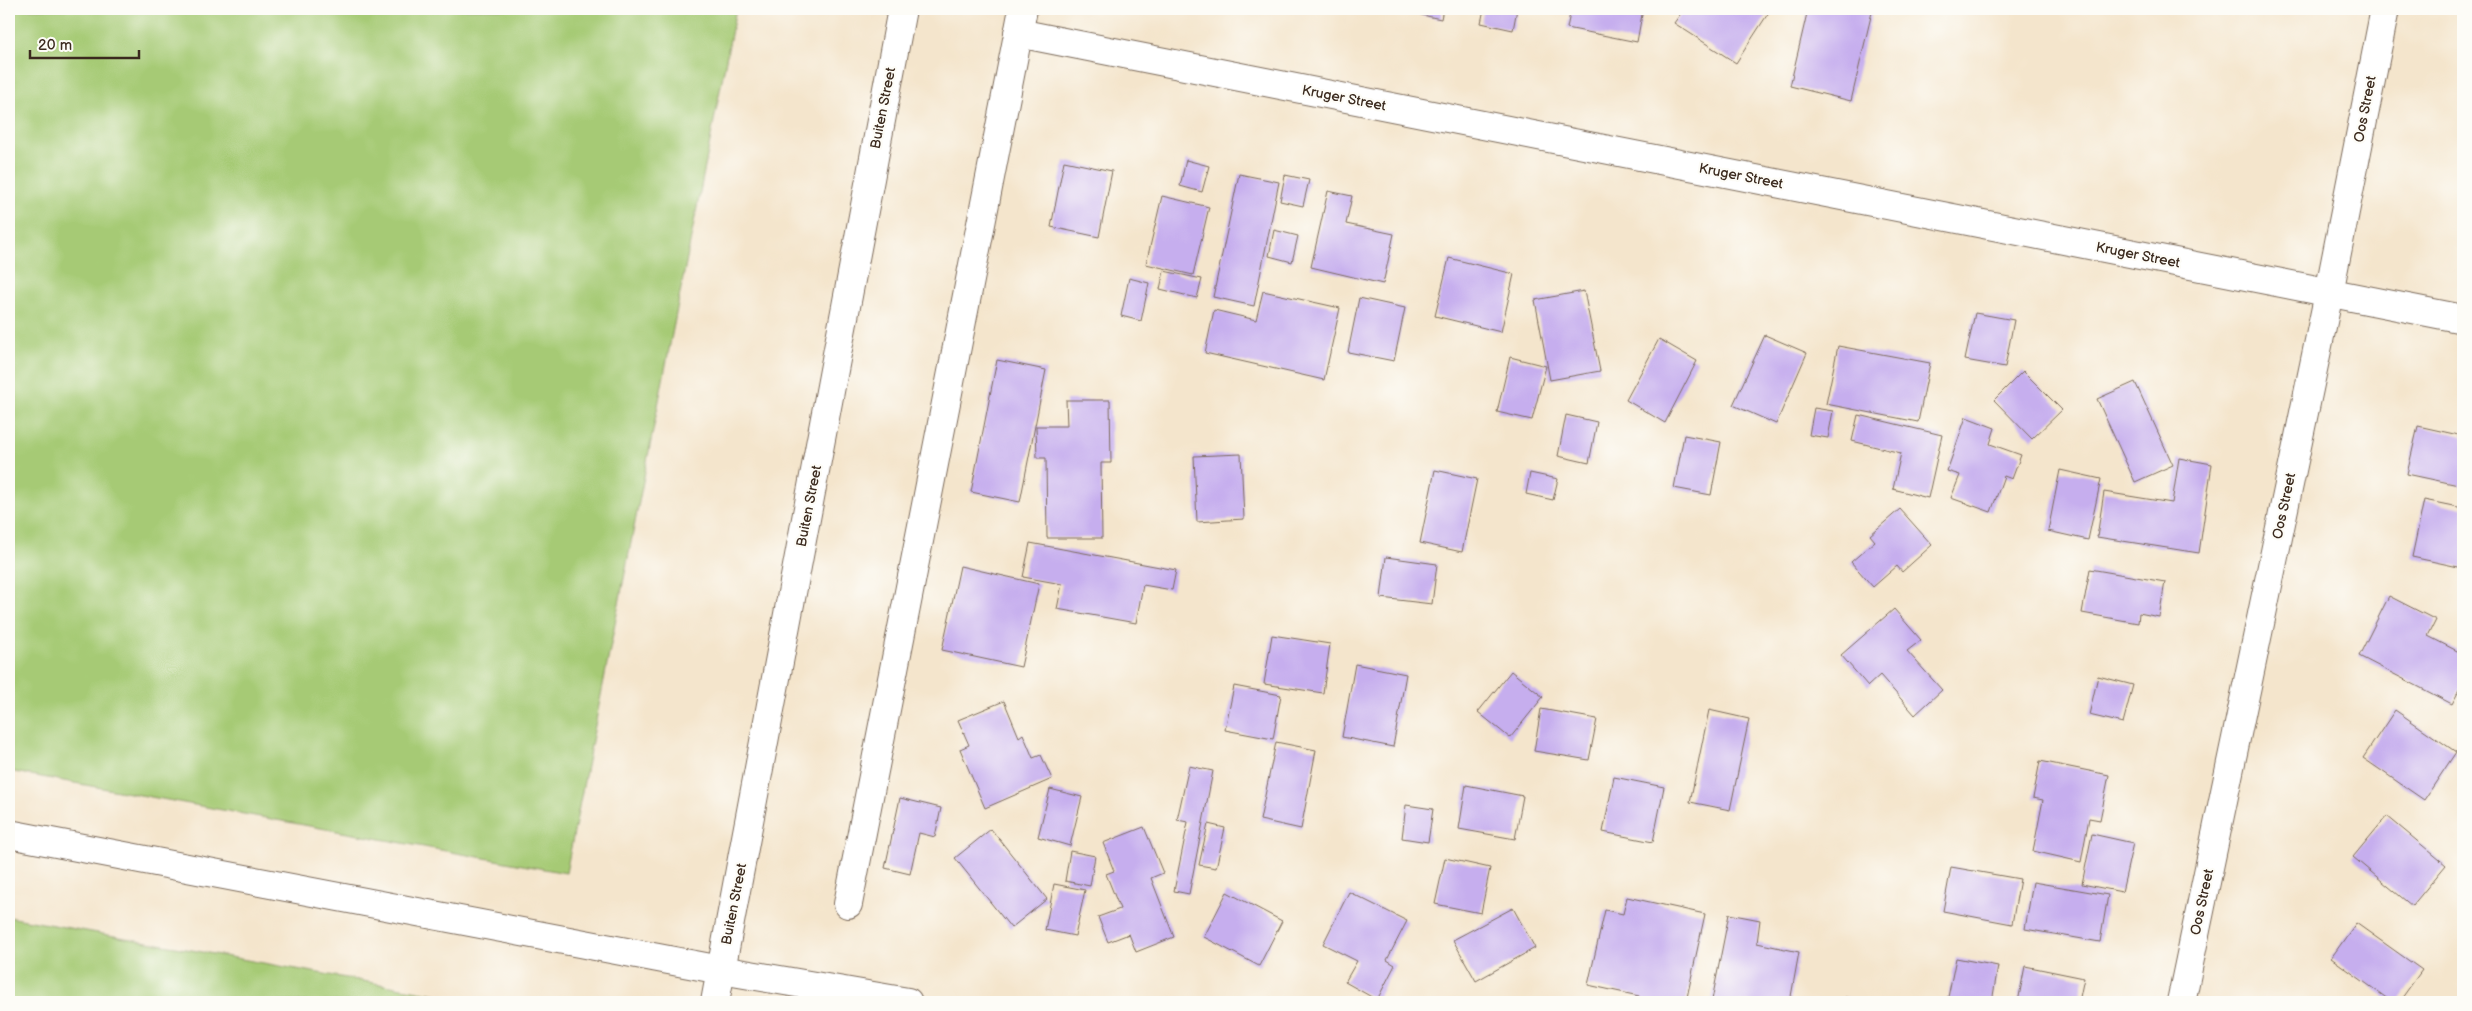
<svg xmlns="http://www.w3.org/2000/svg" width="2472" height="1011" font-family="'Balsamiq Sans',sans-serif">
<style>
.green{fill:#a6ca74;stroke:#707a49}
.building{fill:#c6aeee}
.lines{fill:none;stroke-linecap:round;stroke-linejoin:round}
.minor-casing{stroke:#7c6b5b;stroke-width:30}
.tertiary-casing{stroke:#7c6b5b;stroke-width:30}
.minor{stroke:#fff;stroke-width:28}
.tertiary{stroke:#fff;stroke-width:28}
.labels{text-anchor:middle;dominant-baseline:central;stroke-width:4.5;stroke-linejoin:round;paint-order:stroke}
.street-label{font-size:14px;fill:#3b2a1e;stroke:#fdfcf7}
</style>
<rect width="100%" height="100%" fill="#fdfcf7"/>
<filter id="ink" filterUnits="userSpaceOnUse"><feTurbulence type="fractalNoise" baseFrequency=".02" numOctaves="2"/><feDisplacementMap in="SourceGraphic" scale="10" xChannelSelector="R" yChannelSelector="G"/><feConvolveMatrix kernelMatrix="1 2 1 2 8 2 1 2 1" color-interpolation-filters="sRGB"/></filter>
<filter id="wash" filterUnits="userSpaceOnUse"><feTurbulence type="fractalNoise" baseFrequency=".0096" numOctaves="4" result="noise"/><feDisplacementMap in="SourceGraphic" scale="20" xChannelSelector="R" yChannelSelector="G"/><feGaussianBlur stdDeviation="1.12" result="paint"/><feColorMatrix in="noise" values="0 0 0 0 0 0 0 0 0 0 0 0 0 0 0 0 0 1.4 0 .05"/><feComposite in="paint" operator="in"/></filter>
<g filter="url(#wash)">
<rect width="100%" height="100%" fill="#f4e5cc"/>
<g class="green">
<polygon points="9,9 736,9 566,873 9,771"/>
<polygon points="9,917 479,1002 9,1002"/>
</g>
<g id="blocks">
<g class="building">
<polygon points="1393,9 1443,9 1441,19"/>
<polygon points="1484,9 1517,9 1513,30 1481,23"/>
<polygon points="1571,9 1643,9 1637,42 1567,28"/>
<polygon points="1684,9 1771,9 1736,63 1674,23"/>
<polygon points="1808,9 1860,9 1872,12 1851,101 1790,86"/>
<polygon points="1186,160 1209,166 1202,192 1180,186"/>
<polygon points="1064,161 1112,171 1099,237 1051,227"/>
<polygon points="1239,174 1279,182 1254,306 1213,297"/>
<polygon points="1285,175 1309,180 1303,206 1280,201"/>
<polygon points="1328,191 1352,196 1346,224 1394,234 1383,284 1311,267"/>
<polygon points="1162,196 1209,207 1193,275 1146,264"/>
<polygon points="1274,230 1298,236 1292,262 1269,256"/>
<polygon points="1449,258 1514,274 1501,332 1435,316"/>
<polygon points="1164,271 1202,279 1197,298 1160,289"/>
<polygon points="1129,278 1149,283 1141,321 1121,316"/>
<polygon points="1263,291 1340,308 1324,380 1205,353 1214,310 1256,320"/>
<polygon points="1584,291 1600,371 1550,380 1535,300"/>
<polygon points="1359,298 1405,308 1394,361 1348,352"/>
<polygon points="1975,313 2014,320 2005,367 1965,360"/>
<polygon points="1765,335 1807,353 1776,424 1733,405"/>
<polygon points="1659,339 1697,361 1665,423 1626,400"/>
<polygon points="1838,346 1930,363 1918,422 1826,404"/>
<polygon points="1510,357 1546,366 1532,420 1497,412"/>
<polygon points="997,360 1046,370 1020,502 971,492"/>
<polygon points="2023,371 2062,410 2032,439 1994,400"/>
<polygon points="2135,382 2173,465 2135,482 2097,399"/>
<polygon points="1066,400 1110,400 1111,463 1101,463 1102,538 1047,538 1046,458 1037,458 1036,426 1067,426"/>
<polygon points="1814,408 1833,411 1828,438 1809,435"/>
<polygon points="1566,415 1597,422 1589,463 1558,456"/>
<polygon points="1858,415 1942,435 1928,498 1893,489 1901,453 1852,441"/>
<polygon points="1966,417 1995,428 1990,444 2021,455 2012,479 2004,476 1991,512 1951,498 1960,475 1947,471"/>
<polygon points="2418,426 2463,436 2463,486 2407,474"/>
<polygon points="1684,435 1721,442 1711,495 1674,488"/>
<polygon points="1241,454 1244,519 1197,522 1194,456"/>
<polygon points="2179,458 2212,464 2199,553 2097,537 2104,492 2172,503"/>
<polygon points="1435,470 1477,479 1462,552 1420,543"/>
<polygon points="2060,470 2101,479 2088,540 2048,531"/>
<polygon points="1530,473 1558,479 1553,500 1526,494"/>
<polygon points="2424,500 2463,508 2463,568 2412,557"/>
<polygon points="1900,509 1932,545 1902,572 1897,566 1873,587 1851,562 1875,541 1870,535"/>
<polygon points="1030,543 1176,570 1172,590 1143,585 1136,623 1057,609 1062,584 1023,577"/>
<polygon points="1386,557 1437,564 1432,604 1381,598"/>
<polygon points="960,566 1039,584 1021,667 942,650"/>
<polygon points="2090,569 2165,582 2159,617 2139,613 2138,623 2082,613"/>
<polygon points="2389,596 2436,620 2428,636 2463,654 2463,683 2452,704 2359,656"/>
<polygon points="1894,609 1921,640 1907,651 1942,690 1915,715 1880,675 1868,686 1841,655"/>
<polygon points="1272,635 1330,644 1323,693 1264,684"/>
<polygon points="1355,664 1406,674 1393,747 1342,737"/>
<polygon points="1511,671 1543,697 1510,738 1478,712"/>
<polygon points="2098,676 2133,685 2123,723 2089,715"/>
<polygon points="1234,686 1281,695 1273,739 1225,730"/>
<polygon points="1004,701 1019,737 1023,734 1033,758 1041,755 1052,779 985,808 960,749 969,745 958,720"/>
<polygon points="1541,709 1597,719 1589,760 1534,751"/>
<polygon points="1709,710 1749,719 1730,810 1690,802"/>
<polygon points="2395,710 2456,752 2424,800 2363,758"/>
<polygon points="1276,742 1316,750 1301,829 1260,820"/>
<polygon points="2040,761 2109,775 2100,820 2089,818 2081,862 2033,851 2043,800 2033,798"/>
<polygon points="1189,766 1213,771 1189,894 1174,891 1188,822 1177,820"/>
<polygon points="1614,777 1664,787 1653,842 1603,832"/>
<polygon points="1466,785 1523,796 1515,839 1459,829"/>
<polygon points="1050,789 1082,797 1070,846 1038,837"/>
<polygon points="900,798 941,808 935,837 919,833 910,874 885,868"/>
<polygon points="1406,805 1433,809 1428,842 1402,838"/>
<polygon points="2387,816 2446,865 2412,906 2353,857"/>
<polygon points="1208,824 1225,828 1216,868 1199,865"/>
<polygon points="1144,827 1163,873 1151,878 1174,937 1136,952 1129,934 1108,942 1098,917 1120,909 1106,874 1114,871 1103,843"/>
<polygon points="991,829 1047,899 1011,928 955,858"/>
<polygon points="2092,834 2133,843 2122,892 2082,884"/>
<polygon points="1070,851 1095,856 1090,886 1065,881"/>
<polygon points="1445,858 1490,868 1481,913 1435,904"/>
<polygon points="1951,867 2020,879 2012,924 1943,911"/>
<polygon points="2033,882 2108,895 2100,942 2025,929"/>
<polygon points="1054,884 1085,890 1075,936 1045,930"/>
<polygon points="1227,892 1282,921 1259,966 1204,937"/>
<polygon points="1349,892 1407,921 1387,960 1395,965 1377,1000 1345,982 1357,961 1323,944"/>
<polygon points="1627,897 1705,914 1686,1002 1638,1002 1639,996 1588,985 1605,910 1623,914"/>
<polygon points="1513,908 1535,948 1476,981 1453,940"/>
<polygon points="1729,914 1760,920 1757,943 1799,952 1790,1002 1724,1002 1712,1000"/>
<polygon points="2356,923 2422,970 2399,1002 2392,1002 2331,958"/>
<polygon points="1956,958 1998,966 1992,1002 1947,1002"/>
<polygon points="2025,966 2084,978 2079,1002 2018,1002"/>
<polygon points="1845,997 1866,1001 1866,1002 1844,1002"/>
</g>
</g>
</g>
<g filter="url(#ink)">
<use href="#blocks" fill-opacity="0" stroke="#7c6b5b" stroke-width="1"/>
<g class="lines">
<defs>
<g id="minor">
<polyline points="1018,33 2463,319"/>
<polyline points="9,834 721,970"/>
<polyline points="848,904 1023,9"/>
<polyline points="2181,1002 2329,293 2385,9"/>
</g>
<g id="tertiary">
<polyline points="721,970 908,1002"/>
<polyline points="715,1002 902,9"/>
</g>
</defs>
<use href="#minor" class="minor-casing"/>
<use href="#tertiary" class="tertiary-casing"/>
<use href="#minor" class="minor"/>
<use href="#tertiary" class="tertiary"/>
</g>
</g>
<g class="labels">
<g class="street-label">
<text transform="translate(1344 98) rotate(11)">Kruger Street</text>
<text transform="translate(883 108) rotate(-79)">Buiten Street</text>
<text transform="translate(2365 109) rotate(-79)">Oos Street</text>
<text transform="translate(1741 176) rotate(11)">Kruger Street</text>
<text transform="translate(2138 255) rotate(11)">Kruger Street</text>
<text transform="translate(809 506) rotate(-79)">Buiten Street</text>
<text transform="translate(2284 506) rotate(-78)">Oos Street</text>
<text transform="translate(2202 902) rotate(-78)">Oos Street</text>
<text transform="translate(734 904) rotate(-79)">Buiten Street</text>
</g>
</g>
<rect width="2472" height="1011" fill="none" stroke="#fdfcf7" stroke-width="30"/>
<path d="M30 50v8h109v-8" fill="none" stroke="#3b2a1e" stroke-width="2.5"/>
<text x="38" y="50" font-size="15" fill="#3b2a1e" stroke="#fdfcf7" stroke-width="4" paint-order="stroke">20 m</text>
</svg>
